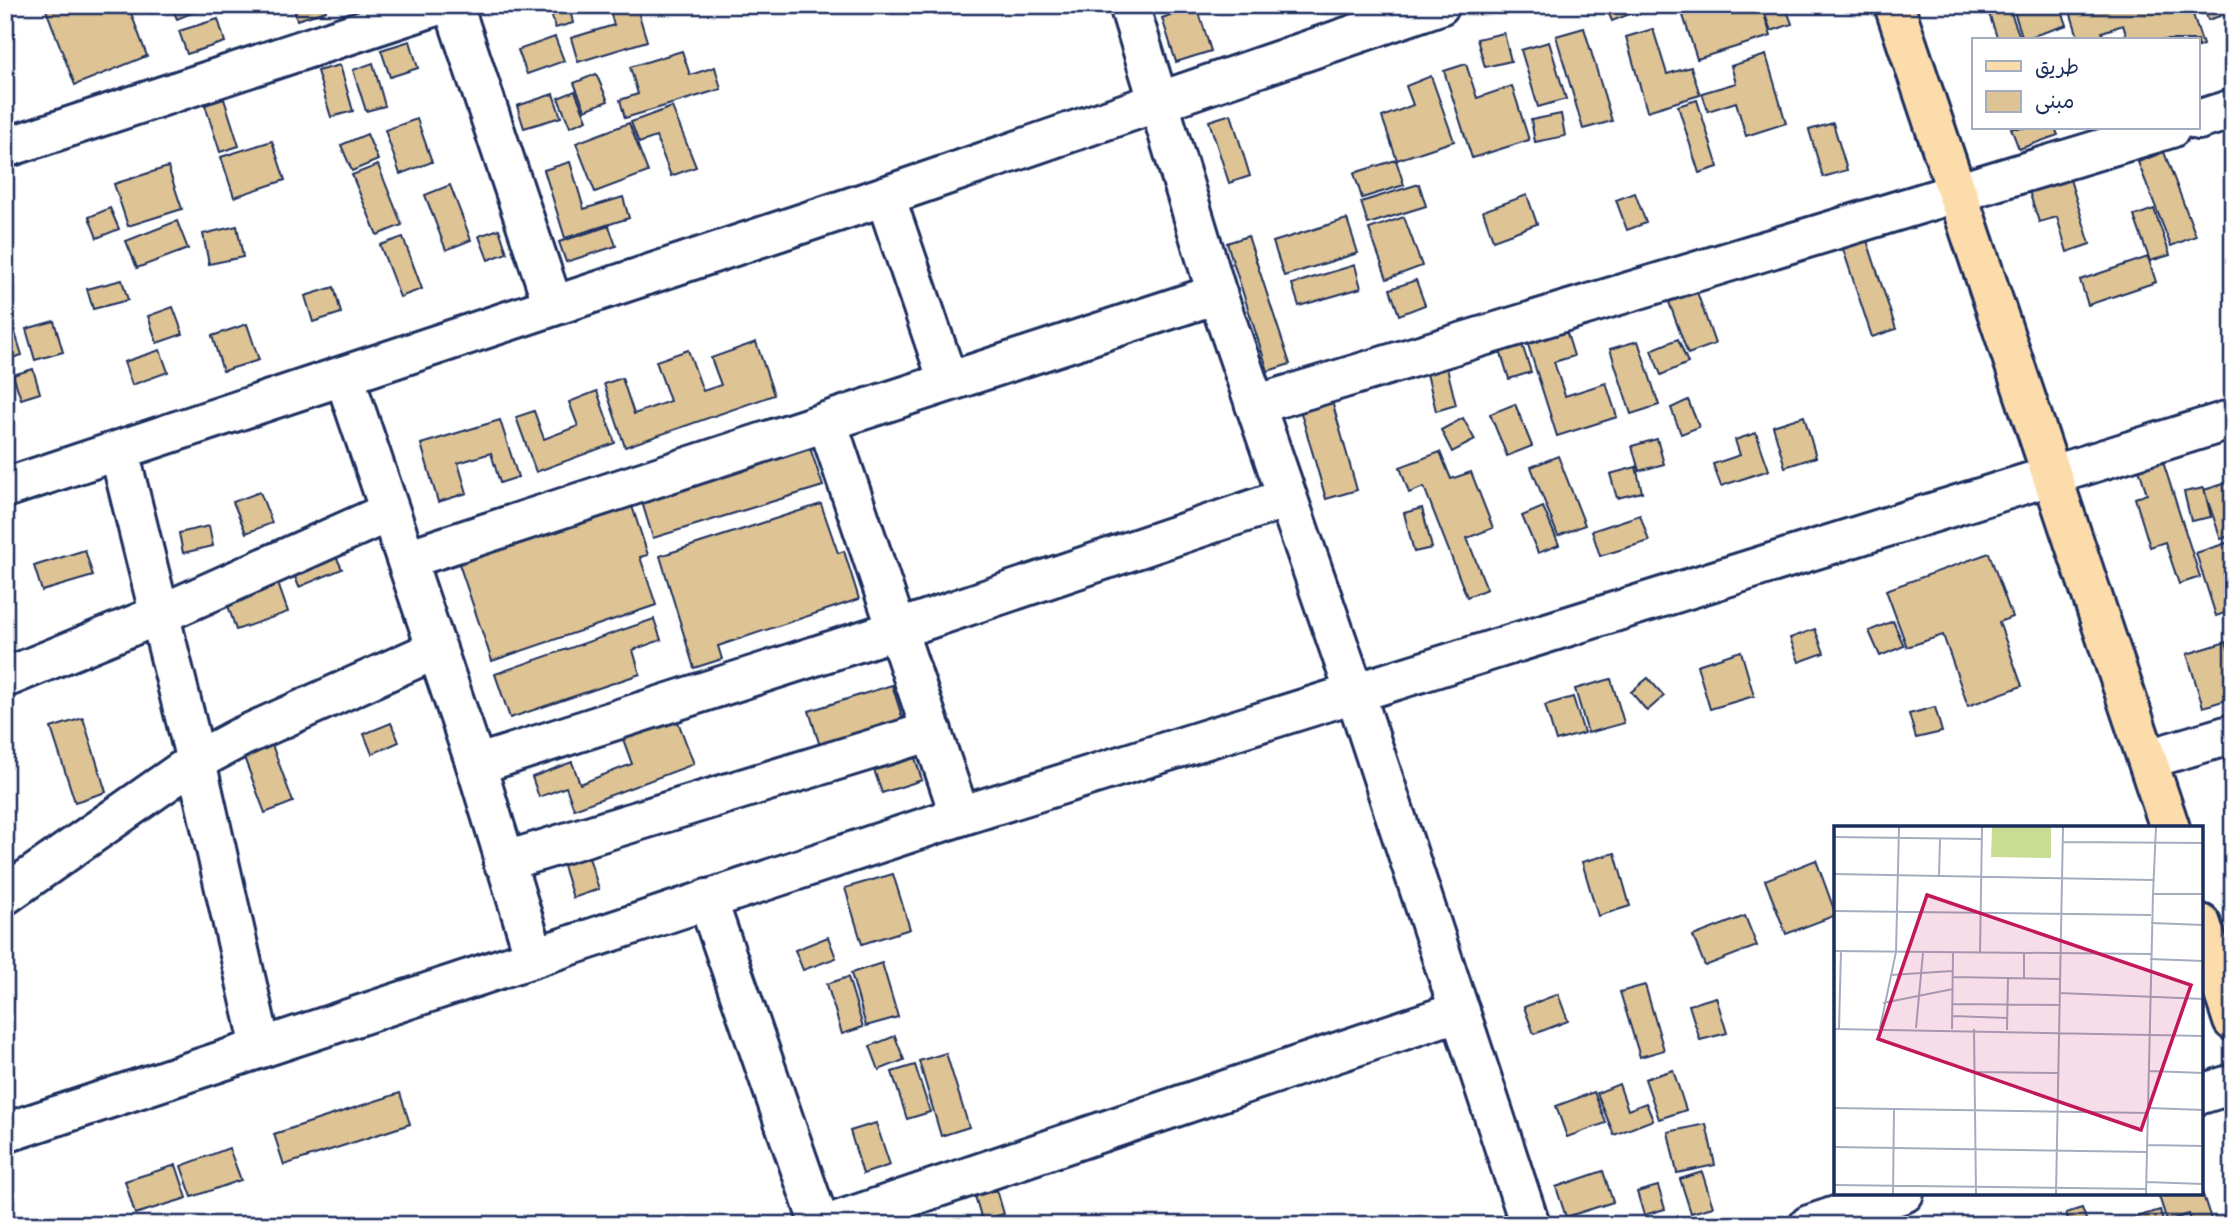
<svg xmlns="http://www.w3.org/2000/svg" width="2238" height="1230" font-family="'Comic Neue','Playpen Sans Arabic',sans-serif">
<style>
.building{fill:#dec494;stroke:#1b2f5e;stroke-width:2}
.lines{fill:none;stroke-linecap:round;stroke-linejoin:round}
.minor-casing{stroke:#1b2f5e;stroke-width:44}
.major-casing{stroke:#1b2f5e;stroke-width:44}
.minor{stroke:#fff;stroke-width:38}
.major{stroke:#fddcac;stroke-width:38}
.inset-road{fill:none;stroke:#a4acbf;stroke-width:2}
.view{fill:#c2185b;fill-opacity:0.15;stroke:#c2185b;stroke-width:3.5}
.inset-edge{fill:none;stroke:#1b2f5e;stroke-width:3.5}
</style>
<rect width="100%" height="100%" fill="#fff"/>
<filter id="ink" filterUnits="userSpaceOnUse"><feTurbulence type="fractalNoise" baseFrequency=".0143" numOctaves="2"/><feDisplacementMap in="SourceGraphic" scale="14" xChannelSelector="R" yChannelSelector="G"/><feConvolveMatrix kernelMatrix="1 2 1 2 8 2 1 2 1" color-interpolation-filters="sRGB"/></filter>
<g filter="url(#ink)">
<g class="building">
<polygon points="49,5 128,5 147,56 75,85 45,7"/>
<polygon points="171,5 203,5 204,8 177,19"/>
<polygon points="293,5 324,5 326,11 297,20"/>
<polygon points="549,5 569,5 573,23 555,28"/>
<polygon points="608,5 636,5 647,41 578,62 571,38 614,25"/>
<polygon points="1605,5 1627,5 1630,14 1612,21"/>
<polygon points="1692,5 1761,5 1771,36 1697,59 1681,9"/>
<polygon points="1771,5 1785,5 1792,24 1771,31 1763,9"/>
<polygon points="1986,5 2008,5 2021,40 1998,40"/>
<polygon points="2012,5 2037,5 2038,10 2060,5 2067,25 2023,39"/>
<polygon points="2068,5 2190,5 2203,45 2198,47 2198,40 2128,40 2123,25 2102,32 2104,40 2079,40"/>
<polygon points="2203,5 2230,5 2232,12 2208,20"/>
<polygon points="1197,6 1211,51 1176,62 1162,18"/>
<polygon points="218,19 225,42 187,54 179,31"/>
<polygon points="1584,28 1612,121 1583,129 1556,36"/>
<polygon points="1653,29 1667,74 1691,67 1700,95 1647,111 1626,37"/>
<polygon points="1504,33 1511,61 1485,67 1477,39"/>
<polygon points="555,37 564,61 527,74 518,50"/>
<polygon points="410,41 418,68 390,77 381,50"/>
<polygon points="1549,42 1566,99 1538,107 1521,50"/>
<polygon points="682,51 690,75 715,67 721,89 625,118 620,100 638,94 630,67"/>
<polygon points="1766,55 1786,123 1746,136 1736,102 1708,111 1702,93 1736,83 1731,66"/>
<polygon points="373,63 385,106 366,111 353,70"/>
<polygon points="1466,64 1477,98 1512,86 1529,140 1472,158 1444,71"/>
<polygon points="340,65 353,111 331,117 317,71"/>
<polygon points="596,74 608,101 585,110 574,83"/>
<polygon points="1431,76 1454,141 1397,160 1382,117 1413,105 1406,86"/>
<polygon points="575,91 587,120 570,127 558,98"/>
<polygon points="553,94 561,117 524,128 517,106"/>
<polygon points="224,99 239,146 220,152 205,105"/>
<polygon points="1697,100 1718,167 1699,173 1678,106"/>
<polygon points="672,107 696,167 671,176 656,137 639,143 631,122"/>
<polygon points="1231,114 1250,176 1229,183 1209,121"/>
<polygon points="1561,114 1565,136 1535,142 1531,120"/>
<polygon points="417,119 432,162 400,174 385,130"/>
<polygon points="629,123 648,172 595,192 576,143"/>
<polygon points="1833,123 1847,170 1823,177 1809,130"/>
<polygon points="2011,128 2055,128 2058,135 2019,149"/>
<polygon points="367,134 378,160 352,171 341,145"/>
<polygon points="272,141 285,180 234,197 221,157"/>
<polygon points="2164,152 2196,236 2171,246 2138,162"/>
<polygon points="1396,160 1404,185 1362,198 1354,173"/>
<polygon points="570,162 584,209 623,197 629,218 565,238 544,170"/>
<polygon points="378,165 402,225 377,235 352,175"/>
<polygon points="168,167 182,209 128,226 114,184"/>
<polygon points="2068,173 2090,244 2067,252 2057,217 2039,222 2027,185"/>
<polygon points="1419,184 1426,206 1368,224 1361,202"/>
<polygon points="450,185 471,240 446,250 425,195"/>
<polygon points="1635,193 1646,223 1627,230 1616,200"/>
<polygon points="1527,195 1537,224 1493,240 1483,211"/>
<polygon points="110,208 119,229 97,238 89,217"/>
<polygon points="2154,209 2170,255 2150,261 2134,216"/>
<polygon points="1404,217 1422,266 1387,279 1369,229"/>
<polygon points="1347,219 1358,253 1284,276 1273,242"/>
<polygon points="1860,219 1896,329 1872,337 1836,228"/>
<polygon points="177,221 188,249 137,268 126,241"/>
<polygon points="237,226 243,257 209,264 203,234"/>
<polygon points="609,226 616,246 566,262 559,242"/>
<polygon points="499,229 507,253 488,260 479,236"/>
<polygon points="1248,236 1290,364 1268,371 1227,243"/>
<polygon points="403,237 422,289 400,297 380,245"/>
<polygon points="2148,257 2156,282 2088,305 2080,280"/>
<polygon points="1355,265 1361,288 1299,306 1292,284"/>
<polygon points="122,280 128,300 93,309 87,289"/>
<polygon points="1416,280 1425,305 1399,315 1390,289"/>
<polygon points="334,287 341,313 313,322 305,296"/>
<polygon points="1697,292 1715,344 1688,354 1669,302"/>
<polygon points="173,307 183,334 157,343 148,316"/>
<polygon points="9,313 22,355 5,360 5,314"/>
<polygon points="1562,317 1574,356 1554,362 1565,396 1606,383 1617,417 1557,436 1523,329"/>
<polygon points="54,321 63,352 35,360 26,329"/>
<polygon points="247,324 259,360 223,371 212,336"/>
<polygon points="1520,338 1531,372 1509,379 1498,344"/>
<polygon points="1678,339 1688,363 1661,375 1651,350"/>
<polygon points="1638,341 1659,405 1631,414 1610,349"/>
<polygon points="756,342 774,395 625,447 604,384 622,378 634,414 670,401 656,361 688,350 703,391 721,385 711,358"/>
<polygon points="160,350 168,372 132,385 124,362"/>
<polygon points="1444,356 1456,405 1436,411 1424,361"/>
<polygon points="33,369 40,393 21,399 13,375"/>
<polygon points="597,391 615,443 536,472 516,417 534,411 544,439 578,426 569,402"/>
<polygon points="1330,394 1357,490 1326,499 1298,403"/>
<polygon points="1688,400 1699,427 1681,434 1671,408"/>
<polygon points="1515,404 1532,446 1507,456 1490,414"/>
<polygon points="1804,416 1816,457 1785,467 1773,426"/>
<polygon points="1463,418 1475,440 1452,452 1441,430"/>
<polygon points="500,420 518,477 500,483 491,453 458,463 467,493 438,502 421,444"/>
<polygon points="1756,433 1769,470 1721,486 1713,464 1740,455 1735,440"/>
<polygon points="1657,439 1664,464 1639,471 1632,446"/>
<polygon points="810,448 823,486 653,538 641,499"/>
<polygon points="1440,452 1451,479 1471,472 1493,528 1467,538 1487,589 1467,597 1424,487 1409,493 1400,467"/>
<polygon points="1558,456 1585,525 1558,536 1531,467"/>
<polygon points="2163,462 2200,577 2179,584 2165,542 2150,547 2135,498 2147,494 2139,469"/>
<polygon points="1636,467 1642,492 1617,498 1610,474"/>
<polygon points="2230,482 2233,535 2221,539 2204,490"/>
<polygon points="2204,488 2211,517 2191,521 2184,492"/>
<polygon points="260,492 272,523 246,533 233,502"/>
<polygon points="631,503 648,555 640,557 656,605 492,661 458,561"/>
<polygon points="821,504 838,553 844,551 859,599 718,646 722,659 694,668 660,556"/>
<polygon points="1543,507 1559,545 1538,553 1522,516"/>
<polygon points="1422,508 1432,548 1414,552 1404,513"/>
<polygon points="1640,515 1649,541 1600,556 1592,531"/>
<polygon points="209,526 213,546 183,553 179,533"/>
<polygon points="2233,541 2233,610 2216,616 2196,553"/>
<polygon points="85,550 93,576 42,591 34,566"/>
<polygon points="334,552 342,569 299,587 292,570"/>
<polygon points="1989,553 2012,617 1999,622 2022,686 1968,706 1943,635 1907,647 1886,590"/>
<polygon points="275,575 288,612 236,630 224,593"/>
<polygon points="654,619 661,640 633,650 640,674 510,718 495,674"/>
<polygon points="1893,621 1904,646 1880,656 1869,631"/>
<polygon points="1815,629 1824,653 1799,662 1790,638"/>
<polygon points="2226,642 2233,665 2233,698 2203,707 2187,654"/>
<polygon points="1741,651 1754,696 1710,709 1697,665"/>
<polygon points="1648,678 1664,696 1647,711 1631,692"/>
<polygon points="1611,679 1624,723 1588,733 1575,689"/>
<polygon points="892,685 922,780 882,793 872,764 830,778 809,711"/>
<polygon points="1573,697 1584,733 1556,741 1545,705"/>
<polygon points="1935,707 1942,732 1916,738 1909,714"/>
<polygon points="83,718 106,792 75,802 51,728"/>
<polygon points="677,719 694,764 574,809 566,787 539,797 532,777 572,762 580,784 632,764 623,739"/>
<polygon points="391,723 399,742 372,754 364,734"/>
<polygon points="271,742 293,802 265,813 242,752"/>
<polygon points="2233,751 2233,787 2222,755"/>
<polygon points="585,845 599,889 573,898 559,853"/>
<polygon points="1615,853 1630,906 1598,916 1582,862"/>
<polygon points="1816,860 1836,915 1786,934 1765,880"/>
<polygon points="893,874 910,929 862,944 845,888"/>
<polygon points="1745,916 1757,946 1705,966 1693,936"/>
<polygon points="828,937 836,958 803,970 795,950"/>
<polygon points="882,963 898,1017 866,1026 851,973"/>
<polygon points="848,977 863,1027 842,1034 827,984"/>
<polygon points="1645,985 1664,1050 1640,1057 1620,992"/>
<polygon points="1558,994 1568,1021 1534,1034 1524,1007"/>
<polygon points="1716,997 1727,1033 1700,1040 1689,1005"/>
<polygon points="895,1036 904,1060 879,1070 870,1046"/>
<polygon points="946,1053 969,1127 941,1136 919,1061"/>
<polygon points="915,1065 930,1112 907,1119 892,1072"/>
<polygon points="1673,1070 1686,1110 1659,1119 1645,1079"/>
<polygon points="1619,1084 1628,1110 1646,1103 1653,1120 1614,1135 1597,1093"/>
<polygon points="1594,1092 1606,1123 1567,1137 1556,1106"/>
<polygon points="400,1093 410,1124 284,1165 274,1134"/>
<polygon points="876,1123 890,1165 863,1174 850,1131"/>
<polygon points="1706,1124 1715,1165 1677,1173 1668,1132"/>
<polygon points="229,1148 241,1180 192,1197 181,1166"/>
<polygon points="176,1165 187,1198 135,1214 125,1181"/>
<polygon points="1603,1171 1613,1202 1566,1217 1556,1187"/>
<polygon points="1702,1172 1713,1207 1691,1213 1680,1179"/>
<polygon points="1658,1186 1665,1209 1644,1215 1637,1192"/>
<polygon points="2201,1189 2213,1225 2192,1225 2189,1214 2167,1221 2158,1193 2201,1193"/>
<polygon points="997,1190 1004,1214 982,1220 975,1196"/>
<polygon points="2082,1208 2088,1225 2070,1225 2066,1213"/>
<polygon points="2160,1210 2164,1225 2109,1225"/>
</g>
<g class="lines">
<defs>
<g id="minor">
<polyline points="453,5 553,305"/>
<polyline points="1129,5 1217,294 1355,693 1530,1225"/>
<polyline points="2198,120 2233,109"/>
<polyline points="5,148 439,5"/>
<polyline points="885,196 948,381"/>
<polyline points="344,376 476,765 534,955"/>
<polyline points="1255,405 2171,128"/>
<polyline points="827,422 960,816"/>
<polyline points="119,451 196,761 261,1047"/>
<polyline points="5,488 885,196 1440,5"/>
<polyline points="407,559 1217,294"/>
<polyline points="5,678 161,614 389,512"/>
<polyline points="2148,759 2233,734"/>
<polyline points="476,765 899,629 1287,498"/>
<polyline points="503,862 932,731"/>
<polyline points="5,895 196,761 241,737 437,649"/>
<polyline points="707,899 820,1225"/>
<polyline points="2201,1094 2233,1084"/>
<polyline points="5,1133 960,816 2233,419"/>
<polyline points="826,1225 1460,1011"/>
<polyline points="1809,1225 1904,1193"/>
</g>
<g id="major">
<polyline points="1894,5 2170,828"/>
<polyline points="2201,924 2233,1021"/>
</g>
</defs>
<use href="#minor" class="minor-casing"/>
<use href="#major" class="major-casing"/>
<use href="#minor" class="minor"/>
<use href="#major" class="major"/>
</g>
</g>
<g transform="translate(1834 826)">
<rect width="369" height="369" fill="#fff"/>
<path d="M 158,1 L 217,1 L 217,32 L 157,31 Z" fill="#c8dd92"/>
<path class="inset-road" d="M 0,11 L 148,13M 229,16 L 370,17M 0,48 L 320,54M 105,50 L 106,13M 319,68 L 322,1M 0,85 L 317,89M 317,97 L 370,99M 0,125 L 317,128M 146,127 L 148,1M 190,127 L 190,152M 316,133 L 370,135M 57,149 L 118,145M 119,151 L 225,153M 225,167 L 370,173M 49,177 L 119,163M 118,178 L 225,179M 118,190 L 174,192M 46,202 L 62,126 L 65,1M 82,202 L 89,127M 0,203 L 370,210M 5,203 L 7,125M 118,203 L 119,127M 140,203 L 142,368M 173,204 L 174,152M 315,245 L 370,247M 140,246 L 224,247M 0,282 L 315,287M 315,282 L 370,284M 313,319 L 370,320M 0,321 L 313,326M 312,356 L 370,358M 0,359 L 312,363M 59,368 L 60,283M 222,368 L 229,1M 312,368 L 319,68 L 370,68"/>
<path class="view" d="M 93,69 L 357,159 L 307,304 L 44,213 Z"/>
<rect width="369" height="369" class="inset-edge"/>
</g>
<rect width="2238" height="1230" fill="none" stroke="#fff" stroke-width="28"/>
<rect x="14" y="14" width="2210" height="1202" fill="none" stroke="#1b2f5e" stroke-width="2.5" filter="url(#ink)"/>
<rect x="1972" y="38" width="228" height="91" fill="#ffffff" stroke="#a4acbf" stroke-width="2"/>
<rect x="1986" y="61" width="35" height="10" fill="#fddcac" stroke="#a4acbf" stroke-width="2"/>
<text x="2035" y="74" font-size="21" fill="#1b2f5e">طريق</text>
<rect x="1986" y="91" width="35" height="21" fill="#dec494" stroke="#a4acbf" stroke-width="2"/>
<text x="2035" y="108" font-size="21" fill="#1b2f5e">مبنى</text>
</svg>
